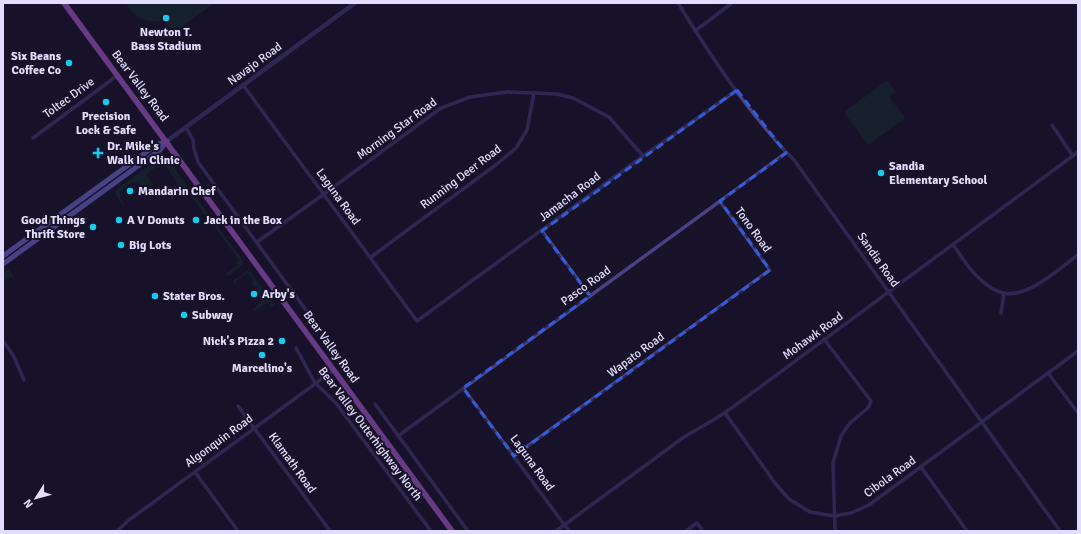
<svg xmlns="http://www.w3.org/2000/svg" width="1081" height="534" font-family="Signika,sans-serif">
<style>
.green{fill:#163232}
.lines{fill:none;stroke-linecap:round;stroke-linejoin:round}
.minor{stroke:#484184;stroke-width:3.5}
.tertiary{stroke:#484184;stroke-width:4.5}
.secondary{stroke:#867bf5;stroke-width:5}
.primary{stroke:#ca6cf4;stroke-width:5.5}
.marked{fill:none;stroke:#315cdc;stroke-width:3;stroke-dasharray:8 5;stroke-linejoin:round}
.poi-dot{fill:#17cbee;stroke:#181329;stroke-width:1.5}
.labels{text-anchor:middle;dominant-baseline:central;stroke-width:4;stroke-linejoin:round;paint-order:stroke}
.poi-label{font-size:12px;font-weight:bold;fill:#e2ddfc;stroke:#181329;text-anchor:start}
.street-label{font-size:12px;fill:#e2ddfc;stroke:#181329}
</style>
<rect width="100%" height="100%" fill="#181329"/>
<g class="green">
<path d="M 126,3 L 214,3 L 173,33 L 163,20 C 148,24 133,18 126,3 Z"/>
<polygon points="887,81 896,92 889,97 905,118 868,145 844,112"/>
<polygon points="163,155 165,155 188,187 172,199 170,199 171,196 178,191 179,186 165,165 159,164 147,174 147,176 153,184 146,189 144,186 142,188 138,183 132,182 121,190 120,196 124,205 123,205 115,193 116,190"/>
<polygon points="192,192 242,259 243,264 229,276 226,274 238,265 236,262 239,260 213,224 211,225 210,220 205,218 205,216 190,193"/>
<polygon points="8,268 14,277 12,278 11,276 3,282 3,272"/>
<polygon points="247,271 251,272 260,285 255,288 252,283 254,281 247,273 235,282 237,285 235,286 233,282 234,280"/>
<polygon points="260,285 275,305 272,307 268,302 254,311 253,310 263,300 256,289"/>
</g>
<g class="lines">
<g class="minor">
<path d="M 678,3 C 712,58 749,114 794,160 L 1060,531"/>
<polyline points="695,31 732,3"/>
<polyline points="243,85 417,321 643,156 737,90"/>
<polyline points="1052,125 1073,156"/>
<polyline points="186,127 193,140 194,149 198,162 351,372"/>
<polyline points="33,138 118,75"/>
<polyline points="542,231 590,296"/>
<polyline points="257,242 324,194 441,108 470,97 507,92 557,94 573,98 609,117 643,156"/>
<path d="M 953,245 C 962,256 969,270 980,279 C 986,285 995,291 1003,293 C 1027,299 1060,268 1078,255"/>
<polyline points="371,257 497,164 516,148 527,130 534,93"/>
<polyline points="1001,313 1004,293"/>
<polyline points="824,339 871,401 868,408 850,423 841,436 833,463 835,531"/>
<polyline points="3,341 13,355 24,380"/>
<polyline points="296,348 315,383 335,402 431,531"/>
<polyline points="1048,373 1078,413"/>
<polyline points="463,388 569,531"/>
<polyline points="375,404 468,531"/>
<polyline points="238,406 330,531"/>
<polyline points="725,413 775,483 789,499 810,512 834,516 851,513 869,505 1078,351"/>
<polyline points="398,436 786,153"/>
<polyline points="514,456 770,270 720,201"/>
<polyline points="921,467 967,531"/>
<polyline points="195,472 238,531"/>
<polyline points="117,531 129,520 334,370"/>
<polyline points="556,531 684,437 715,419 733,407 1078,152"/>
<polyline points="686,531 697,523 703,531"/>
</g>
<polyline class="tertiary" points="167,141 355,3"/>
<g class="secondary">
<polyline points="3,256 156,145 166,141"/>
<polyline points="3,264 160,150 167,141"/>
</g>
<polyline class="primary" points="64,3 452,531"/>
</g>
<path d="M0 0H1081V534H0ZM 737,90 L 786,153 L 720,201 L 770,270 L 514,456 L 463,388 L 590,296 L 542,231 Z" fill="#181329" fill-opacity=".55" fill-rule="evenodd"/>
<path class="marked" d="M 737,90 L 786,153 L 720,201 L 770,270 L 514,456 L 463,388 L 590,296 L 542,231 Z"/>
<g class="poi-dot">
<circle cx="166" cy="18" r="4"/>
<circle cx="69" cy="63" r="4"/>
<circle cx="106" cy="102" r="4"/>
<path d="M96 147h4v4h4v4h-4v4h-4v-4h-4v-4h4z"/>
<circle cx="881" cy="173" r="4"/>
<circle cx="130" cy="191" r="4"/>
<circle cx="119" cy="220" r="4"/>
<circle cx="196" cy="220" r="4"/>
<circle cx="93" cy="227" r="4"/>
<circle cx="121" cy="245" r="4"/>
<circle cx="254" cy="294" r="4"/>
<circle cx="155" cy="296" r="4"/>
<circle cx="184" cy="315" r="4"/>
<circle cx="282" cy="341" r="4"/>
<circle cx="262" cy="355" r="4"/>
</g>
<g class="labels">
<g class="poi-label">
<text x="166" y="32" text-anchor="middle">Newton T.<tspan x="166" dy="14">Bass Stadium</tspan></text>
<text x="61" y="56" text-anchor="end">Six Beans<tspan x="61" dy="14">Coffee Co</tspan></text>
<text x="106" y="116" text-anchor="middle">Precision<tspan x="106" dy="14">Lock &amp; Safe</tspan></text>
<text x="107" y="146">Dr. Mike's<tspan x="107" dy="14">Walk In Clinic</tspan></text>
<text x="889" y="166">Sandia<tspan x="889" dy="14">Elementary School</tspan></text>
<text x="138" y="191">Mandarin Chef</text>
<text x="85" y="220" text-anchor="end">Good Things<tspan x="85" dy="14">Thrift Store</tspan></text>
<text x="127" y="220">A V Donuts</text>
<text x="204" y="220">Jack in the Box</text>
<text x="129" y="245">Big Lots</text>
<text x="262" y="294">Arby's</text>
<text x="163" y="296">Stater Bros.</text>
<text x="192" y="315">Subway</text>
<text x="274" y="341" text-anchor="end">Nick's Pizza 2</text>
<text x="262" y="368" text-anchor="middle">Marcelino's</text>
</g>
<g class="street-label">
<text transform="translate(255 64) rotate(-36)">Navajo Road</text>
<text transform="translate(140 86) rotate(53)">Bear Valley Road</text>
<text transform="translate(69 98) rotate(-36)">Toltec Drive</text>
<text transform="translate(397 129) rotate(-36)">Morning Star Road</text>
<text transform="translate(461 177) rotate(-37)">Running Deer Road</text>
<text transform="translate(338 197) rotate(54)">Laguna Road</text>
<text transform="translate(570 197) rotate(-37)">Jamacha Road</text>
<text transform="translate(753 230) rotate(54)">Tono Road</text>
<text transform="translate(878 260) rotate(55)">Sandia Road</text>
<text transform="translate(586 286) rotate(-36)">Pasco Road</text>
<text transform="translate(813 336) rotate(-36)">Mohawk Road</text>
<text transform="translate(331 347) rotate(54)">Bear Valley Road</text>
<text transform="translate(636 355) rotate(-36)">Wapato Road</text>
<text transform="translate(370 434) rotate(53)">Bear Valley Outerhighway North</text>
<text transform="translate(219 441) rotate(-36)">Algonquin Road</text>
<text transform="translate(292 463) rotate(54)">Klamath Road</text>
<text transform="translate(532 463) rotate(54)">Laguna Road</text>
<text transform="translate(890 477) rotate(-36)">Cibola Road</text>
</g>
</g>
<rect width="1081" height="534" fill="none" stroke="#e2ddfc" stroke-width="8"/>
<g transform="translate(36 498) rotate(234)" stroke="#181329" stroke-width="3" paint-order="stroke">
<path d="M0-3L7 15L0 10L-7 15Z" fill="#e2ddfc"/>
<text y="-6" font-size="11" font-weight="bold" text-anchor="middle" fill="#e2ddfc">N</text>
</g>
</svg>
